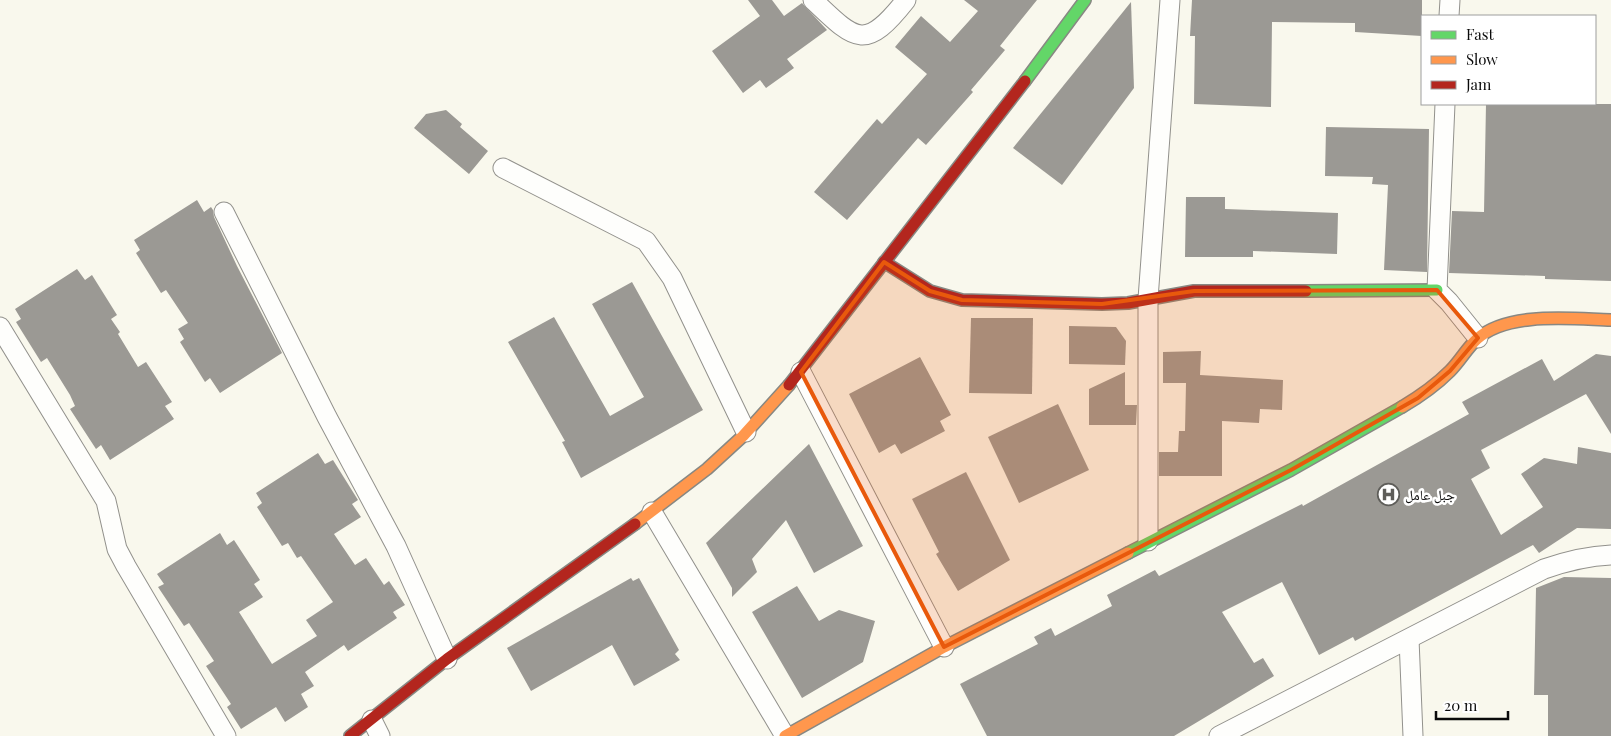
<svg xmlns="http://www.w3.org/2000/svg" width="1611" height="736" font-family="'Playfair Display','Noto Naskh Arabic',serif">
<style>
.building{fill:#9b9994}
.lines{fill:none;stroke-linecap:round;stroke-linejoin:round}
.street-casing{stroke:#92918c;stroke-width:21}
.fast-casing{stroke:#888883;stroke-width:14}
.slow-casing{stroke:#888883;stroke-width:14}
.jam-casing{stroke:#888883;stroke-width:14}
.street{stroke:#fefefc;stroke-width:19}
.fast{stroke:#63d668;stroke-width:11}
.slow{stroke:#ff974d;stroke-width:11}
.jam{stroke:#b3261e;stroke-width:11}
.marked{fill:#e8590c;fill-opacity:0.2;stroke:#e8590c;stroke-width:4;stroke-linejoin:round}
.labels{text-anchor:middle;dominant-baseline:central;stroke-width:5;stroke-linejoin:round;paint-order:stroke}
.poi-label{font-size:14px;fill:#0a0a0a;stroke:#fff;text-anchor:start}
</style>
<rect width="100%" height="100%" fill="#f9f8ed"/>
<g class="building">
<polygon points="748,0 772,0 784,16 802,3 827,30 787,59 794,68 766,88 760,80 743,93 712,51 760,16"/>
<polygon points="964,0 1037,0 1000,46 1005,50 971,90 973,92 926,145 918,138 847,220 814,192 877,119 882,124 927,74 895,47 921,16 950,42 978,11"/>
<polygon points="1192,0 1422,0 1422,36 1355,32 1355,23 1272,22 1271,107 1194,104 1195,36 1190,36"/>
<polygon points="1131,2 1134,88 1062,185 1013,148"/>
<polygon points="1486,104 1611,104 1611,281 1545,279 1545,276 1449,273 1452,211 1484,212"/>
<polygon points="446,110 462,124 460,127 488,151 469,174 414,128 426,114"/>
<polygon points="1326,127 1429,129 1427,272 1384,270 1388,185 1372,184 1373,177 1325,176"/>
<polygon points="1186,197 1225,197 1225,209 1338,213 1337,254 1253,251 1253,257 1185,257"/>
<polygon points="197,200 204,212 211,207 213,210 214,217 237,266 282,353 220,393 210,378 205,382 180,342 184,339 178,329 188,323 166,290 161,293 136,253 140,250 134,240"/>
<polygon points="77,269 85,280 92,275 117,315 111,319 120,332 118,334 138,367 146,362 172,402 165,406 174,419 110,460 101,445 96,449 70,409 75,406 70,395 47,358 41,362 16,322 21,319 15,309"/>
<polygon points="632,282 703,410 581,478 562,442 565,441 508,342 554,317 610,416 644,397 592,304"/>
<polygon points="971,318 1033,318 1032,394 969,393"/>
<polygon points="1069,326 1116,327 1126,341 1125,365 1069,364"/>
<polygon points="1201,351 1200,375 1283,380 1282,410 1260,409 1259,423 1222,421 1222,476 1159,476 1159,452 1178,452 1179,431 1185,431 1186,383 1163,383 1163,352"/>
<polygon points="1596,354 1611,356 1611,434 1586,394 1481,450 1490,468 1471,479 1501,535 1543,507 1521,474 1544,458 1577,464 1578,447 1611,453 1611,529 1577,528 1539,553 1533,545 1355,641 1353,637 1319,655 1282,582 1222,612 1254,663 1263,658 1274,676 1174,736 987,736 960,684 1038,644 1034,637 1051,628 1055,636 1112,606 1107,595 1155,570 1159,576 1302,504 1303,506 1469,414 1462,402 1542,359 1554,381"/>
<polygon points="920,357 951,415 940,421 945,431 901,454 895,444 879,453 849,394"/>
<polygon points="1125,372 1125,405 1137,405 1136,425 1089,425 1089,389"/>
<polygon points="1058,404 1089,470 1019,503 988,437"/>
<polygon points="809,444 863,546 814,573 786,520 752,559 757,572 732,597 732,588 706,543"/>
<polygon points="318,453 325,464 333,460 358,500 352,504 361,517 334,534 355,565 366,558 384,585 389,581 405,605 393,612 397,618 348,651 344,645 305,672 314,686 301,694 308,707 285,722 276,707 241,729 227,707 231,704 206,666 214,661 189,623 184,626 158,587 164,584 157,574 220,533 227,545 234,540 260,580 254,584 263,597 239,612 272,664 317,636 306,620 333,602 301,556 297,558 288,543 282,546 257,507 262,503 256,493"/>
<polygon points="966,472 1010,560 958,591 936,554 939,552 912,499"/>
<polygon points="1564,577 1611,578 1611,736 1548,736 1548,695 1534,695 1536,588"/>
<polygon points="631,578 633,581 639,578 679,650 675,654 680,660 634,686 612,645 531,691 507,648"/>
<polygon points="797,586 819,621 839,610 875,621 863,662 802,698 752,612"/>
</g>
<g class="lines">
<defs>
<g id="street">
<path d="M 813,0 C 856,41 865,52 906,0"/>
<polyline points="1449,16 1450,0"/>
<polyline points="1445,104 1437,290 1449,302 1478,338"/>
<polyline points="503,168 646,241 672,278 746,432"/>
<polyline points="224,212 327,417 396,546 447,659"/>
<polyline points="0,327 106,501 117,549 126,566 226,736"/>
<polyline points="801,372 944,647"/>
<polyline points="652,512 785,736"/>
<polyline points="1148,541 1148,299 1170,0"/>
<polyline points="1409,639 1413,736"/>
<polyline points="372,720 380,736"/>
<path d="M 1219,736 L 1544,569 C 1567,561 1587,556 1611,555"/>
</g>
<g id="fast">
<polyline points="1025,81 1085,0"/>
<polyline points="1306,291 1437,290"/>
<polyline points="1128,553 1291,470 1402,407"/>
</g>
<g id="slow">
<path d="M 1402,407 C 1419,397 1436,385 1450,371 C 1460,361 1467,348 1477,339 C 1508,311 1573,319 1611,320"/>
<polyline points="635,524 707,469 743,436 789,385"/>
<polyline points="785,736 944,647 1128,553"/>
</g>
<g id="jam">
<polyline points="884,262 930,291 962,300 1102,304 1128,303 1194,291 1306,291"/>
<polyline points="789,385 1025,81"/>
<polyline points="350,736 447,659 635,524"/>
</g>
</defs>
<use href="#street" class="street-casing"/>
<use href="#fast" class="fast-casing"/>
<use href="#slow" class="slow-casing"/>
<use href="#jam" class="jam-casing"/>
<use href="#street" class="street"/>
<use href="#fast" class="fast"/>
<use href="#slow" class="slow"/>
<use href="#jam" class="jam"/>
</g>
<path class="marked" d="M 884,262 L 930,291 L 962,300 L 1102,304 L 1194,291 L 1437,290 L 1478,338 L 1450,371 L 1418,398 L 1291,470 L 944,647 L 801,372 Z"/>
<defs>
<symbol id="hospital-ring" viewBox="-11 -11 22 22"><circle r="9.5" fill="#fff" stroke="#5e5d59" stroke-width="1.5"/><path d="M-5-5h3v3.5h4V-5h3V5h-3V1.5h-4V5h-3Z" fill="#5e5d59"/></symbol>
</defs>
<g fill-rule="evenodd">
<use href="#hospital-ring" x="1376" y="482" width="25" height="25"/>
</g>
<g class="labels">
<g class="poi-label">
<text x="1405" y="494">جبل عامل</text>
</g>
</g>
<rect x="1421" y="15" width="175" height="90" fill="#ffffff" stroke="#9d9d9d"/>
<rect x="1431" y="31" width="25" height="8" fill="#63d668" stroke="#9d9d9d"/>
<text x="1466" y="40" font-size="15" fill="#0a0a0a">Fast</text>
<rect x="1431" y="56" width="25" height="8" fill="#ff974d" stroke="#9d9d9d"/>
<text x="1466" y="65" font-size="15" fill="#0a0a0a">Slow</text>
<rect x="1431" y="81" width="25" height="8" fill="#b3261e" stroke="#9d9d9d"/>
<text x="1466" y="90" font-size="15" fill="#0a0a0a">Jam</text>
<path d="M1436 711v8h72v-8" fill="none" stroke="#0a0a0a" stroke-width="2.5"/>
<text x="1444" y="711" font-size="15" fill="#0a0a0a" stroke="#ffffff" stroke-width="4" paint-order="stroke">20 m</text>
</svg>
